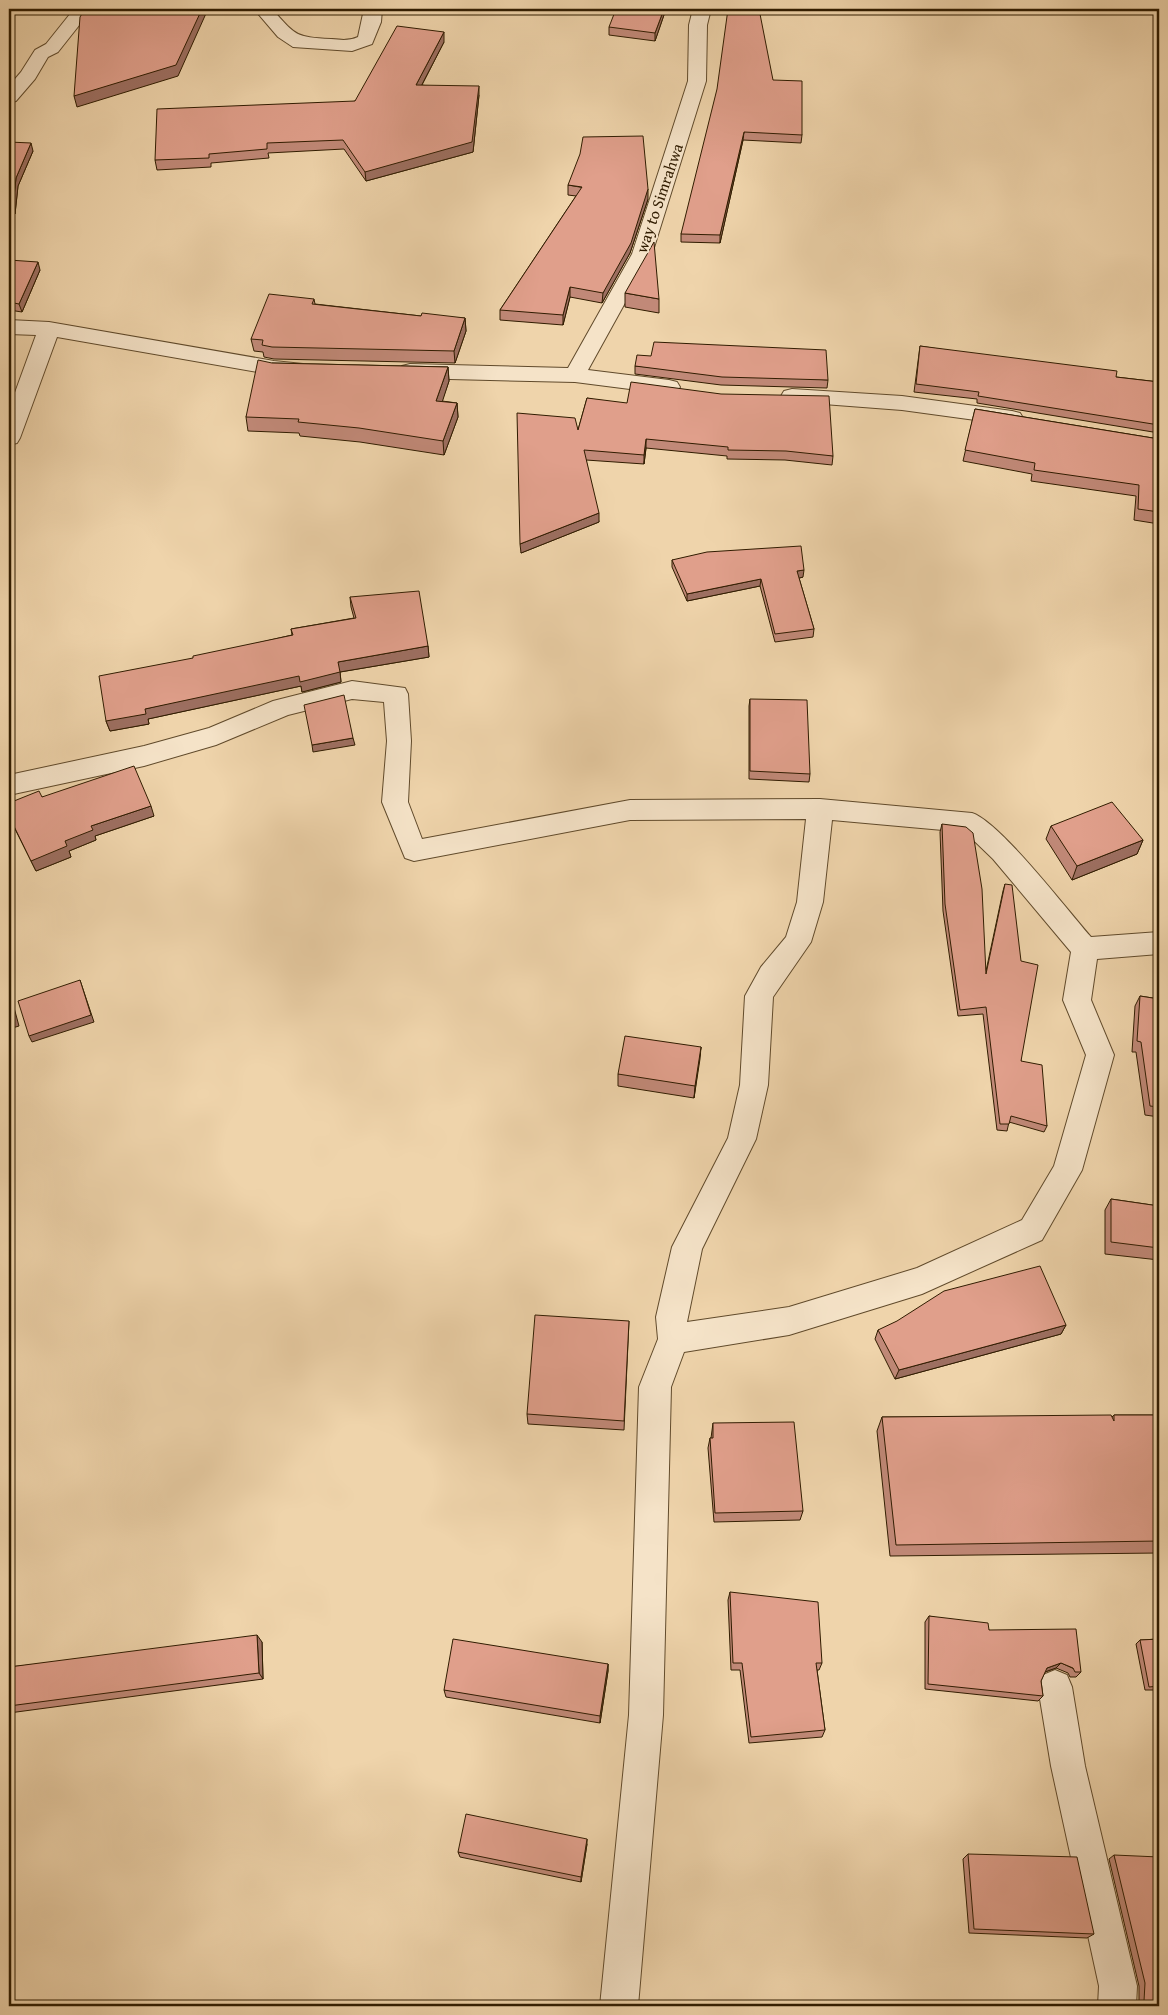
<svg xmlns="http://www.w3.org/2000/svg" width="1168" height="2015" font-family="'Gentium Book Plus',serif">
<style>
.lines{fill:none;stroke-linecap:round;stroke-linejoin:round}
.minor-casing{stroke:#604a2b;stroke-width:2}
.minor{fill:#f5e3c8;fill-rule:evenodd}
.wall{fill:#c18978;stroke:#301c00}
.shaded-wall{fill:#9d6f61;stroke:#301c00}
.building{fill:#e09f8b;stroke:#301c00}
.labels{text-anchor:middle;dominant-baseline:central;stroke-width:4;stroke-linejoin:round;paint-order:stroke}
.far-street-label{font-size:16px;fill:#301c00;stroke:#f5e3c8}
</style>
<rect width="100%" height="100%" fill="#efd4ab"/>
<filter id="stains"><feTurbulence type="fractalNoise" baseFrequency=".004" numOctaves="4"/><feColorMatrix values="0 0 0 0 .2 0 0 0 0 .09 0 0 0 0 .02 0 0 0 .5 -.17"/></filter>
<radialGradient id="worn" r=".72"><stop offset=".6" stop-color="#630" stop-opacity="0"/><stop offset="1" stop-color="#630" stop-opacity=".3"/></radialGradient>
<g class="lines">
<defs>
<g id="minor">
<polygon points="74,9 92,9 58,52 48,57 35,79 16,101 9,103 9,86 21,72 35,50 46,44"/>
<path d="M 254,9 L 272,9 C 296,36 295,37 331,39 C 341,40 349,41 358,37 L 364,9 L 382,9 L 381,22 L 372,44 L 352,51 L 293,47 L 278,37 Z"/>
<polygon points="693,9 711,9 707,25 706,81 652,254 588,370 669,380 677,382 680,387 677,392 669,394 575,382 410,378 402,376 399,371 402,366 410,364 568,368 632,254 688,81 689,25"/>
<polygon points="9,320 49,322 274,361 303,364 306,369 303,374 274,375 57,337 20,438 17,443 9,445 9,409 36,335 9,334"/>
<polygon points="792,389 902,396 1012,411 1020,413 1023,418 1020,423 1012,425 902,410 784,401 781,396 784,391"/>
<path d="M 352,681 L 405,688 L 408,694 L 411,741 L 408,802 L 422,839 L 630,800 L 820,799 L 972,813 C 1000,822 1068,911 1091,937 L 1159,932 L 1159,954 L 1097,959 L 1091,1000 L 1114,1055 L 1082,1170 L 1042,1240 L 922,1294 L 789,1335 L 684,1352 L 671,1387 L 663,1715 L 638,2006 L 600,2006 L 629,1715 L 639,1387 L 658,1339 L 656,1317 L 672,1247 L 728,1138 L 740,1085 L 745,996 L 761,967 L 786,937 L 797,902 L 806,819 L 630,820 L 414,861 L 405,858 L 382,802 L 387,741 L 384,702 L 352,699 L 288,715 L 216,745 L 144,766 L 9,795 L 9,775 L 144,746 L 209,728 L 273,701 ZM 832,820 L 965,832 L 993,859 L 1071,952 L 1063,1000 L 1086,1055 L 1054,1166 L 1022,1220 L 917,1268 L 789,1307 L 687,1322 L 702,1249 L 756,1139 L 768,1085 L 773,997 L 811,942 L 823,902 Z"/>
<polygon points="1055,1670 1067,1675 1072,1687 1085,1766 1137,1986 1136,2006 1098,2006 1099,1986 1051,1766 1038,1687 1043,1675"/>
</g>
</defs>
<use href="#minor" class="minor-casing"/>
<use href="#minor" class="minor"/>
</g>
<g class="wall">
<polygon points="666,9 655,41 609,35 609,27"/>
<polygon points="444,42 422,85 479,95 473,152 366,181 344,149 268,153 269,158 211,163 211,167 157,170 155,160 355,101"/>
<polygon points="773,80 802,135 801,143 743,140 720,243 681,242 681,234"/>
<polygon points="9,142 33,151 18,186 15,214 9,214"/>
<polygon points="568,185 648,199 630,253 602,303 570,297 563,325 500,320 500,310 576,196 568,195"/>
<polygon points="9,260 40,270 22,312 9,310"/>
<polygon points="625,293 659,299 659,313 625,307"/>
<polygon points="314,299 315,304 421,316 465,318 466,331 455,363 274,359 264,357 263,352 254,351 251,339"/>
<polygon points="920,346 1116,377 1159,382 1159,433 977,403 977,399 914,392"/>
<polygon points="272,363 448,367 449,381 442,401 457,403 458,417 444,455 360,442 300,436 299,433 248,431 246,417"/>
<polygon points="635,366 828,380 827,388 721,385 635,374"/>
<polygon points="587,398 833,456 832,465 785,460 727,459 727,456 646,448 644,464 586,460 599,522 521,553 578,430"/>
<polygon points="975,409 1159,439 1159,524 1134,520 1136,496 1031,481 1032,474 963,461"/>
<polygon points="672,560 803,577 799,578 814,629 813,637 775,642 760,586 687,601 672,567"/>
<polygon points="350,597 428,646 429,657 340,672 341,682 302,692 301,686 148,719 149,724 110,731 106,721 193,658 292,635 291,629 354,618 351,607"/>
<polygon points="750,699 810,774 809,782 749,779 749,706"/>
<polygon points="42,797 154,816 95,836 96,840 69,851 71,857 36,871 9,817 9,803"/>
<polygon points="942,824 986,971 1003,891 1005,884 1021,1061 1047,1126 1044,1132 1009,1122 1007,1131 997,1130 983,1014 958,1016 943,911 940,832"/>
<polygon points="1051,826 1143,840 1137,854 1072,880 1046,839"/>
<polygon points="1140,996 1159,999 1159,1117 1145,1115 1136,1052 1132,1052 1135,1006"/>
<polygon points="701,1047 694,1098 618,1086 618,1074"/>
<polygon points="1111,1199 1159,1206 1159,1260 1105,1254 1105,1210"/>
<polygon points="629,1321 624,1430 528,1424 527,1414"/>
<polygon points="1066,1325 1061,1334 895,1379 875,1339 878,1330"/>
<polygon points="1114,1415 1159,1415 1159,1553 890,1556 877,1431 882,1417 1112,1417"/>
<polygon points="713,1423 803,1511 800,1520 714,1522 708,1448 710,1438 711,1438"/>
<polygon points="730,1592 822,1663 819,1670 817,1670 825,1730 822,1737 749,1743 740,1670 731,1670 728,1600"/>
<polygon points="929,1616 989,1630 1081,1672 1076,1677 1070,1677 1068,1673 1056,1668 1045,1672 1041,1681 1043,1696 1038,1701 925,1689 925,1622"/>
<polygon points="1159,1639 1159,1690 1145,1690 1136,1644 1140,1640"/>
<polygon points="262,1642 263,1679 9,1713 9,1667"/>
<polygon points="608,1664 608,1671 600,1723 446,1697 444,1690"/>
<polygon points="587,1844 581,1882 460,1857 458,1852"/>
<polygon points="968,1854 1094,1934 1087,1938 969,1933 963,1859"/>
<polygon points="1114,1855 1159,2006 1139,2006 1139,1986 1109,1859"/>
</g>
<g class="shaded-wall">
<polygon points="202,9 208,9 178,76 77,107 74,96"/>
<polygon points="664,9 666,9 655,41 655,33"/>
<polygon points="444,32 444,42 417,94 416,85"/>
<polygon points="479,86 479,95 473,152 366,181 365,172"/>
<polygon points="744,132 743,140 720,243 720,235"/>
<polygon points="31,143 33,151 18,186 15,214 13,206 16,178"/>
<polygon points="648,189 648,199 630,253 602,303 603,293"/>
<polygon points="38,262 40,270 22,312 19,304"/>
<polygon points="570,287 570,297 563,325 563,315"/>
<polygon points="465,318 466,331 455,363 454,351"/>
<polygon points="448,367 449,381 438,415 436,401"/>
<polygon points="457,403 458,417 444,455 443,441"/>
<polygon points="646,439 646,448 644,464 644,455"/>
<polygon points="599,513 599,522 521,553 520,544"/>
<polygon points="804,570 803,577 796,579 797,571"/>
<polygon points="761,579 760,586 687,601 687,594"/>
<polygon points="428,646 429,657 340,672 341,682 302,692 301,686 148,719 149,724 110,731 106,721 145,709 338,662"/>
<polygon points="353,738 355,745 313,752 312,745"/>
<polygon points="151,806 154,816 95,836 96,840 69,851 71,857 36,871 31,861 91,826"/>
<polygon points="1143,840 1137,854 1072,880 1077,866"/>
<polygon points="80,980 94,1022 32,1042 29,1036"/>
<polygon points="9,989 19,1026 9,1029"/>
<polygon points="701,1047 700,1059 694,1098 695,1086"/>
<polygon points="1066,1325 1061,1334 895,1379 899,1370"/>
<polygon points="257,1635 262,1642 263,1679 259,1673"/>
<polygon points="1061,1663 1056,1668 1042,1673 1047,1668"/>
<polygon points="608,1664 608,1671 600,1723 600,1716"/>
<polygon points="587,1839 587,1844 581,1882 581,1877"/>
</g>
<g class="building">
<polygon points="85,9 202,9 176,65 74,96 80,17"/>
<polygon points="616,9 664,9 655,33 609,27"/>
<polygon points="728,9 759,9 773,80 802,81 802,135 744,132 720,235 681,234 717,89"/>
<polygon points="397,26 444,32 416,85 479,86 472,142 365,172 343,140 267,143 267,149 209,154 209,158 155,160 157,109 355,101"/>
<polygon points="643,136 648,189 631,243 603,293 570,287 563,315 500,310 582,187 568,185 580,154 583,137"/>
<polygon points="9,142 31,143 16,178 13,206 9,206"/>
<polygon points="654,242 659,299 625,293"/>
<polygon points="9,260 38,262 19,304 9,302"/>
<polygon points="269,294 314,299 312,304 421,316 422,313 465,318 454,351 272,347 262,345 263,340 251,339"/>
<polygon points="654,342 826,350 828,380 722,377 635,366 637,355 651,356"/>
<polygon points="920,346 1117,371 1116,377 1159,382 1159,425 978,396 979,392 916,384"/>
<polygon points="258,360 272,363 448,367 436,401 457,403 443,441 359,428 298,422 299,419 246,417"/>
<polygon points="631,382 721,394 829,396 833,456 786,451 728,450 728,447 646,439 644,455 584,450 599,513 520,544 517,413 575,418 578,430 587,398 627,403"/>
<polygon points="975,409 1159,439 1159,512 1138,509 1139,485 1034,470 1035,463 965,450"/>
<polygon points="801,546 804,570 797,571 814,629 775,634 761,579 687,594 672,560 707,552"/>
<polygon points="419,591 428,646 338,662 340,672 300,682 299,676 145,709 146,714 106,721 99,676 193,658 193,656 293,635 291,629 356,618 350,597"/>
<polygon points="344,695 353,738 312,745 304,705"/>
<polygon points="750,699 807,700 810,774 750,771"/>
<polygon points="134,766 151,806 91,826 93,830 65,841 67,846 31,861 9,816 9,803 39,791 42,797"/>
<polygon points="1112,802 1143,840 1077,866 1051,826"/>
<polygon points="942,824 966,827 973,833 982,889 986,974 1005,884 1012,885 1021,961 1038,965 1021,1061 1042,1065 1047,1126 1011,1116 1009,1124 1000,1124 986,1007 960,1010 945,904"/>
<polygon points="80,980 91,1015 29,1036 18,1001"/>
<polygon points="1140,996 1159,999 1159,1107 1150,1106 1141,1042 1137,1041"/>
<polygon points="9,998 13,1013 9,1014"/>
<polygon points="625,1036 701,1047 695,1086 618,1074"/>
<polygon points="1111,1199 1159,1206 1159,1248 1111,1242"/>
<polygon points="1040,1266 1066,1325 899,1370 878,1330 897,1321 944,1291"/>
<polygon points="535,1315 629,1321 624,1421 527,1414"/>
<polygon points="1111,1415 1114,1421 1114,1415 1159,1415 1159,1541 896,1545 882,1417"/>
<polygon points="794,1422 803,1511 715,1513 710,1438 713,1438 713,1423"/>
<polygon points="730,1592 818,1602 822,1663 816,1663 825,1730 751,1737 742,1663 733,1663"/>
<polygon points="929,1616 988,1623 989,1630 1076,1629 1081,1672 1075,1672 1073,1668 1061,1663 1047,1668 1041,1681 1043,1696 928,1684"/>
<polygon points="257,1635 259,1673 9,1706 9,1667"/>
<polygon points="453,1639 608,1664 600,1716 444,1690"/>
<polygon points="1159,1639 1159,1686 1149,1687 1140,1640"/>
<polygon points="466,1814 587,1839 581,1877 458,1852"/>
<polygon points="968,1854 1077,1857 1094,1934 974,1929"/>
<polygon points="1114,1855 1159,1857 1159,2006 1145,2006 1144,2001 1145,1983"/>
</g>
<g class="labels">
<g class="far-street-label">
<text transform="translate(659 198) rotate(-71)">way to Simrahwa</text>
</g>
</g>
<rect width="1168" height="2015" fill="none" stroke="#efd4ab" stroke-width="30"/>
<rect x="10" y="10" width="1148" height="1995" fill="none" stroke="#301c00" stroke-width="2.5"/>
<rect x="15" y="15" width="1138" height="1985" fill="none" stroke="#301c00"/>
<rect width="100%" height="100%" filter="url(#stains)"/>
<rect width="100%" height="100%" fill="url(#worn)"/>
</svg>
